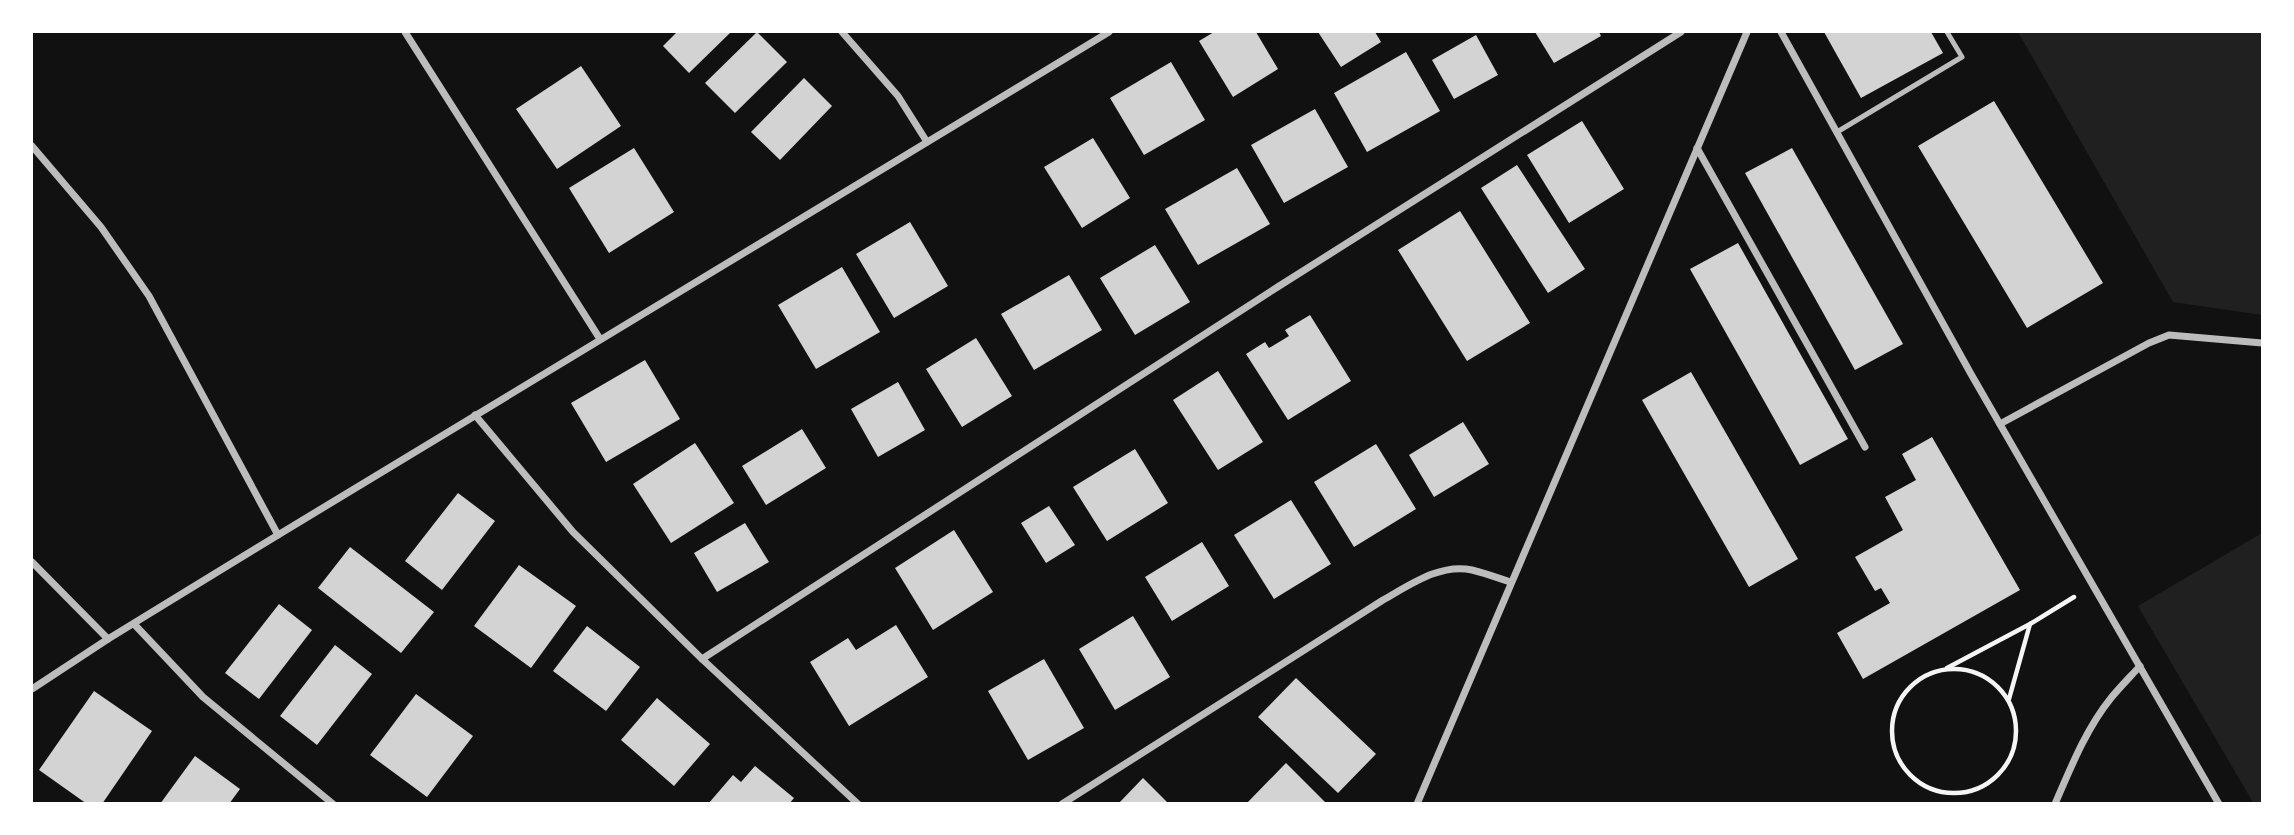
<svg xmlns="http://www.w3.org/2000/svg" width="2294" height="835" font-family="'DejaVu Sans',sans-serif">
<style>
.green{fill:#202020}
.building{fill:#d3d3d3}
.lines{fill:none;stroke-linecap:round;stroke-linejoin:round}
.path{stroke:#f5f5f5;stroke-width:4.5}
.service{stroke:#bcbcbc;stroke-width:5}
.minor{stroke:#bcbcbc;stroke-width:7}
</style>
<rect width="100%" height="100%" fill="#111"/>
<g class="green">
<polygon points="2018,32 2262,32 2262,315 2173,302"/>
<polygon points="2262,533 2262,803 2254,804 2138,606"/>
</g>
<g class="building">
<polygon points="677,32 731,32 689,73 663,46"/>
<polygon points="757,32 787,62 735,113 705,83"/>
<polygon points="1214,32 1256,32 1278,69 1233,97 1199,41"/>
<polygon points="1318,32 1375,32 1381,42 1341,67"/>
<polygon points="1535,32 1599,32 1601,36 1554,63"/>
<polygon points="1824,32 1931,32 1943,53 1861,98"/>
<polygon points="1476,35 1498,75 1454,99 1432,60"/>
<polygon points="1406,52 1440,111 1367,152 1334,93"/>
<polygon points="1171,62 1205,120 1144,155 1110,98"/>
<polygon points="581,66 621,126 557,169 516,109"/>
<polygon points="804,78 832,106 780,160 751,132"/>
<polygon points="1994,101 2103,283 2027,328 1918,146"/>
<polygon points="1315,109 1348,167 1284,203 1251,145"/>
<polygon points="1582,121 1624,189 1569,223 1527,155"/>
<polygon points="1093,138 1130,198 1082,228 1044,167"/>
<polygon points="634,148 674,212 609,253 569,188"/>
<polygon points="1792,148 1903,344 1855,370 1745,173"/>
<polygon points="1517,165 1585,269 1548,293 1481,188"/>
<polygon points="1237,168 1270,224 1198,265 1165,209"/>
<polygon points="1460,211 1530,323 1467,361 1398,250"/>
<polygon points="910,222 948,286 894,318 856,254"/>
<polygon points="1738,243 1848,439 1800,465 1690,269"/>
<polygon points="1155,245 1190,302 1135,335 1100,278"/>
<polygon points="842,267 880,332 816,369 778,305"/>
<polygon points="1069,275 1102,330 1034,370 1001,314"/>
<polygon points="1310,315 1351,381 1288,420 1246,354 1265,342 1269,348 1289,336 1285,330"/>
<polygon points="976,338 1012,396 962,427 926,369"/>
<polygon points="645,360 680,419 606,462 571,403"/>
<polygon points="1218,371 1263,442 1218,470 1173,400"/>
<polygon points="1691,372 1798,559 1749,587 1642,400"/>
<polygon points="898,382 925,430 878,457 851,409"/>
<polygon points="1463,422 1489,464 1434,497 1409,455"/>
<polygon points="802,429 826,468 766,505 742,466"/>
<polygon points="1932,437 2020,590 1863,679 1837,633 1890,603 1881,588 1875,591 1855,557 1903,530 1885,497 1916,480 1902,454"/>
<polygon points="695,443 734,503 671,543 633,484"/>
<polygon points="1376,444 1416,509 1354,547 1314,482"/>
<polygon points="1135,449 1168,503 1107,541 1073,487"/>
<polygon points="458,493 495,521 442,590 405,561"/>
<polygon points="1291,500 1331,564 1274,599 1234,535"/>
<polygon points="1049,506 1075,545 1046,563 1021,523"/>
<polygon points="745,523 769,562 717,592 694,553"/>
<polygon points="954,530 993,592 933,630 895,568"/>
<polygon points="1202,542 1229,586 1172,621 1145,577"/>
<polygon points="350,547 434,612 401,653 318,588"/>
<polygon points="519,565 576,606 531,668 474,626"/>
<polygon points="279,604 312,630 259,699 225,673"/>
<polygon points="1133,616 1170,677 1115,710 1079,649"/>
<polygon points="896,625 928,677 849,726 810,662 848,638 856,650"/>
<polygon points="587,626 640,667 606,711 553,671"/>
<polygon points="335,645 372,674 317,745 280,716"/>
<polygon points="1044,659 1084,728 1028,760 988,691"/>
<polygon points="1296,678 1376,754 1338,793 1258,717"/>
<polygon points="94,691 152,731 102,804 87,804 39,770"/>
<polygon points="416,694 473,736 427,797 370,755"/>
<polygon points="657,698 710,744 674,786 621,740"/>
<polygon points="195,756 240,789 229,804 160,804"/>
<polygon points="1286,763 1327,804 1246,804"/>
<polygon points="755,766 794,798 789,804 708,804 733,775 741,782"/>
<polygon points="1143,778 1169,804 1118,804"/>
</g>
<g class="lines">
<g class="path">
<polyline points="1947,668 2030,624 2074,597"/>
<circle cx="1954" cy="731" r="62"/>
<polyline points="2009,699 2030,624"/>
</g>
<polyline class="service" points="1837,132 1962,57 1947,32"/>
<g class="minor">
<polyline points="405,32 600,339"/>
<polyline points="842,32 898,96 927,142"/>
<polyline points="1781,32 1971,374 2219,804"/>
<polyline points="32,146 101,227 149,296 278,535"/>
<polyline points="1697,148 1865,447"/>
<polyline points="475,415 573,532 702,659 858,804"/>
<polyline points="2000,424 2149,343 2169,335 2262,343"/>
<polyline points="32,562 108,639"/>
<polyline points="134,624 203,697 333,804"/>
<polyline points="702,659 1276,288 1681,32"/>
<polyline points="32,689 108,639 278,535 1109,32"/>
<path d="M 1062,804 L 1383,600 C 1410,585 1440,563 1472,570 C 1485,573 1498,578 1510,582"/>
<polyline points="1417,804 1747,32"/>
<path d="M 2055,804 C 2071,767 2086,729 2111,698 C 2120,687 2130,677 2140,666"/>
</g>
</g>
<rect width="2294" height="835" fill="none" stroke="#ffffff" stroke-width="66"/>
</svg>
